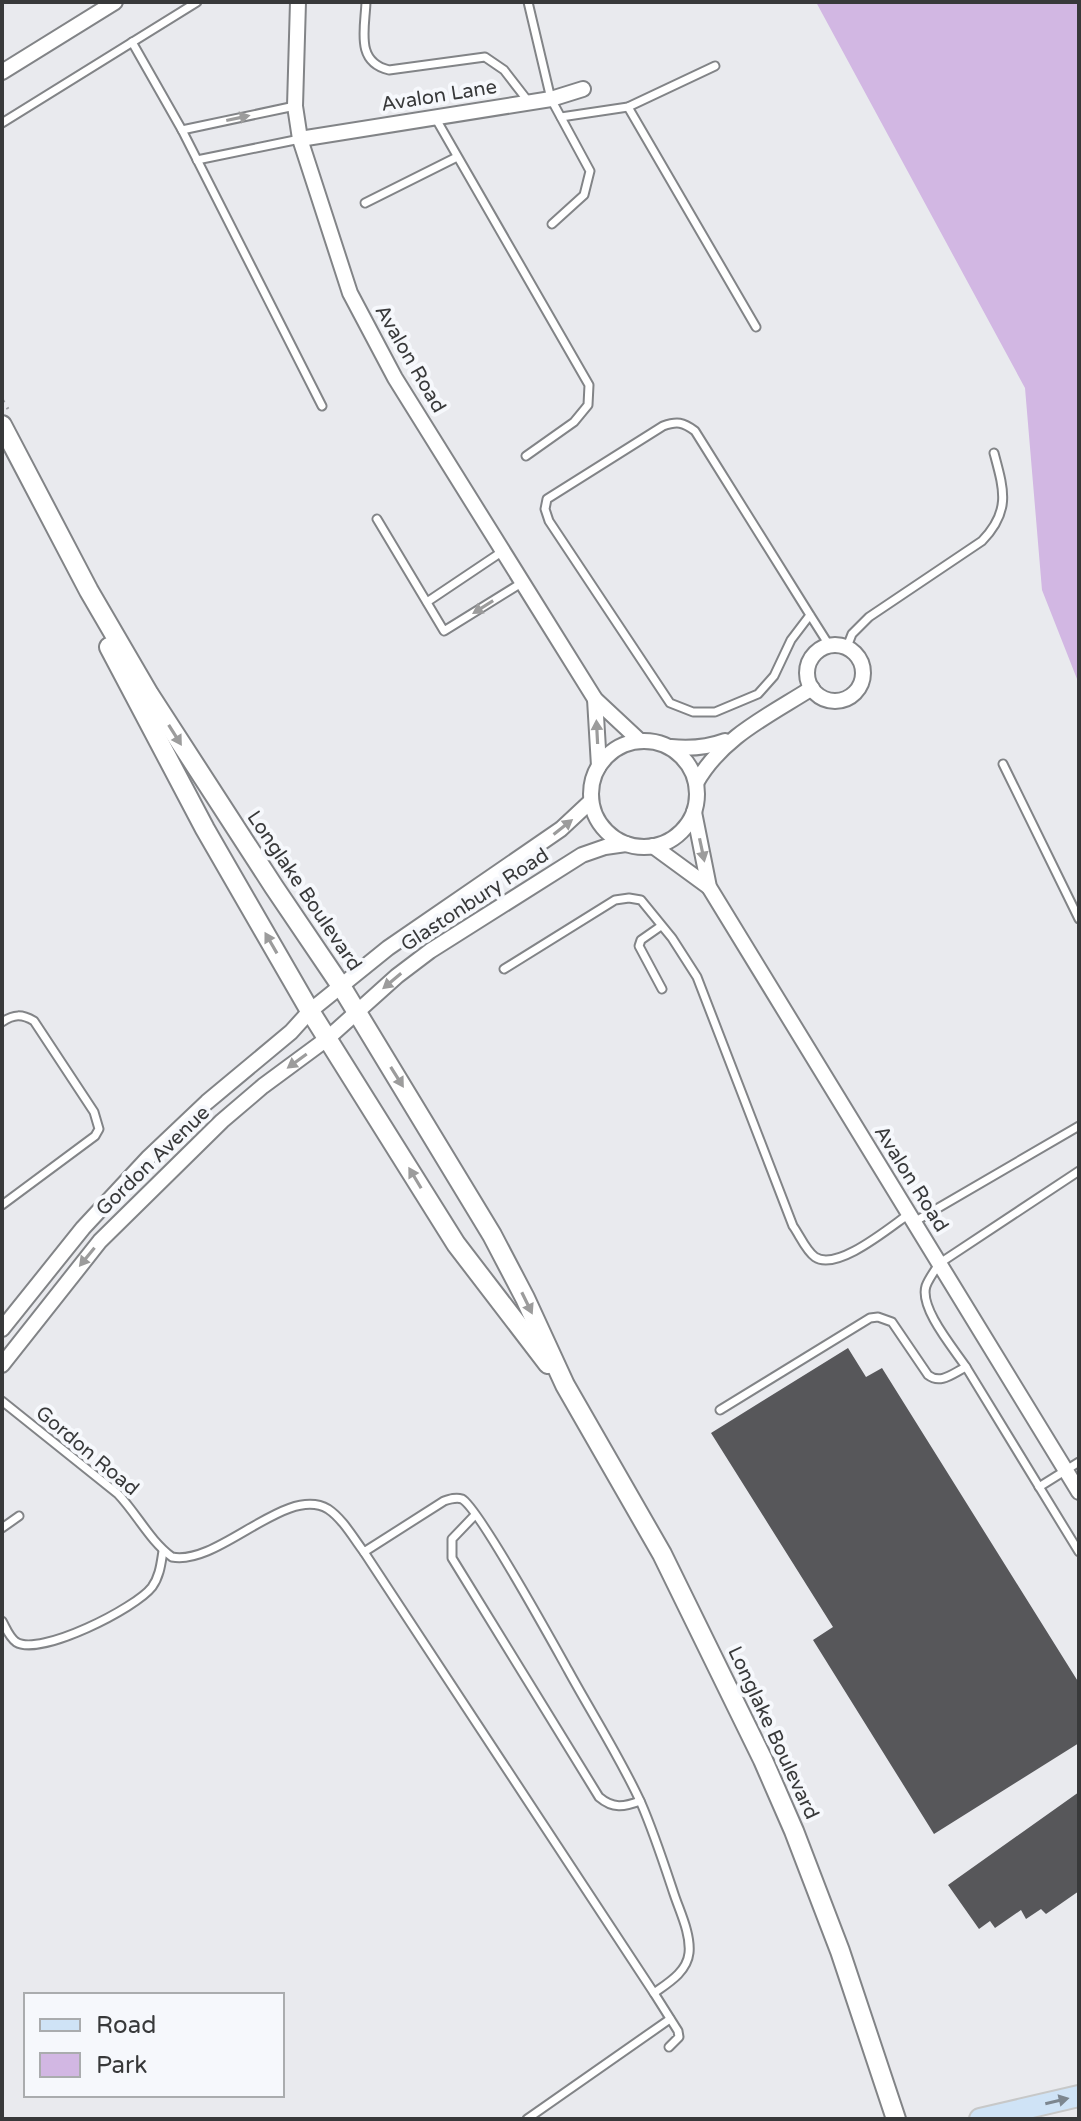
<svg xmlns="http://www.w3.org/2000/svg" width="1081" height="2121" font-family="'Varela Round',sans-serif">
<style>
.green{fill:#d2b7e3}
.building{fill:#57575a}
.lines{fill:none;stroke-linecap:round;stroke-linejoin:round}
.service-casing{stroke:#828487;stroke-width:11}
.minor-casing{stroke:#828487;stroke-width:18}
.secondary-casing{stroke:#828487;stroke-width:22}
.primary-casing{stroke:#c7c8c8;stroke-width:24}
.path{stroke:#9fa0a3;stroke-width:3;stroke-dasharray:4 6;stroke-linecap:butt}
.service{stroke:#fff;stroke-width:7}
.minor{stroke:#fff;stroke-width:14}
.secondary{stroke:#fff;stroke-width:18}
.primary{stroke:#cfe3f6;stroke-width:20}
.oneway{fill:#9c9c9c}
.oneway2{fill:#7c868f}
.labels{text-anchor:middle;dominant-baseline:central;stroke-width:8;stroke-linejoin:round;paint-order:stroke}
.street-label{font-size:20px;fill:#38393a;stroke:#f6f8fc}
</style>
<rect width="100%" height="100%" fill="#e9eaee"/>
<polygon class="green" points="816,2 1079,2 1079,684 1042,590 1025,388"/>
<g class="building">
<polygon points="848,1348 866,1377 882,1368 1079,1683 1079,1743 934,1834 813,1640 833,1627 711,1433"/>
<polygon points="1079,1792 1079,1891 1046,1914 1041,1909 1026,1919 1021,1910 995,1928 990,1921 979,1929 948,1885"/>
</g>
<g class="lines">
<defs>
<g id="service">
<path d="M 366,2 C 365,29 355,62 389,70 L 485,57 L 504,70 L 528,101"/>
<polyline points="528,2 551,99 590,171 584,195 552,224"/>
<polyline points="132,42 182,130 322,406"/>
<polyline points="628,107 756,327"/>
<polyline points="561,117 628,107 715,66"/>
<polyline points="436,119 589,385 588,405 574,422 526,456"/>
<polyline points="2,123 197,2"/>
<polyline points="182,130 295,106"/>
<polyline points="197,160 300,139"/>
<polyline points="365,203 457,157"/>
<polyline points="377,519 444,631 523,582"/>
<polyline points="427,602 503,551"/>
<path d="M 810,615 L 791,640 L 774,676 L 758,694 L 715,712 L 693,712 L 670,703 L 549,521 L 545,509 L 547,499 L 663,426 C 677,421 683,422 695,431 L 810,615 L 829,645"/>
<path d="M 847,647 L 852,634 L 869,617 L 982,541 C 1011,511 1004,490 994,453"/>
<polyline points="1003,764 1079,919"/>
<polyline points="661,926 641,940 639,946 662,989"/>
<path d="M 504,969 L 615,900 L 629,898 L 641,900 L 672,938 L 697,977 L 793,1226 C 799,1234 806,1251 815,1257 C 837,1272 890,1227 909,1214"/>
<path d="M 2,1022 C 14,1014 22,1014 34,1021 L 94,1112 L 99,1129 L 95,1136 L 2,1205"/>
<polyline points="914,1222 1079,1126"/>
<polyline points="966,1367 1079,1552"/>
<path d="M 2,1401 L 118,1494 C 137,1514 150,1541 172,1557 C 219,1566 286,1484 328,1509 C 343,1519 354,1539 364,1552 L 444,1501 C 450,1499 456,1497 462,1499 C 478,1507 554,1645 568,1670 C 592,1714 620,1757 641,1803 C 654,1833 664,1864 674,1894 C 680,1912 691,1934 689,1953 C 687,1972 668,1983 654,1993 L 678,2031 L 679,2037 L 669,2047"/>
<path d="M 720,1410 L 870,1318 L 878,1317 L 892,1322 L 928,1375 C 941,1385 953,1373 966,1367 C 954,1349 919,1308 926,1286 C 929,1278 935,1270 940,1263 L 1079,1171"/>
<polyline points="1039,1487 1079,1462"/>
<path d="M 475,1515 L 452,1539 L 452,1558 L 599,1797 C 613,1809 624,1807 640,1801"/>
<polyline points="2,1528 19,1516"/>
<polyline points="364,1552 654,1993"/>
<path d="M 2,1621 C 6,1628 9,1637 16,1642 C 40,1657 136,1608 152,1587 C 160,1576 161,1563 163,1551"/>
<polyline points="527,2119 670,2019"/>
</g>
<g id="minor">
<polyline points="298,2 295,106 300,139 350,293 395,378 595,699 640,741"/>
<polyline points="2,72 115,2"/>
<polyline points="300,139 551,99 583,89"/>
<circle cx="835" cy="673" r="28"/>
<polyline points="595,699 599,766"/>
<circle cx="644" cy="794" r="53"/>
<path d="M 671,747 C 690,749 706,748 725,741"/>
<path d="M 696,783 C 722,737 768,716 812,688"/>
<polyline points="694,812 709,887 1079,1492"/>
<polyline points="653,846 709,887"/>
<polyline points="2,1329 83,1228 149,1157 207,1102 291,1032 310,1011 388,948 561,829 591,801"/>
<polyline points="2,1365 100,1241 222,1121 263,1086 328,1038 397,976 430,951 582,855 605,847 626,844"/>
</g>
<g id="secondary">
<polyline points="2,425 89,591 149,694 274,887 341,986 492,1235 525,1298 565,1385 662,1554 763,1760 794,1831 840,1951 896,2119"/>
<polyline points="109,647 205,829 310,1011 456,1244 548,1364"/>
</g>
<polyline id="primary" points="980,2119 1079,2096"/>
</defs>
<use href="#service" class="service-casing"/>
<use href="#minor" class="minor-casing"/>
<use href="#secondary" class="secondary-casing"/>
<use href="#primary" class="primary-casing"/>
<polyline class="path" points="2,399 8,409"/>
<use href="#service" class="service"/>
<use href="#minor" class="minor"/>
<use href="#secondary" class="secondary"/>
<use href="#primary" class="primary"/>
</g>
<defs><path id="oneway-solid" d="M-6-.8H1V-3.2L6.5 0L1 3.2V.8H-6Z" transform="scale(2)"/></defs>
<g class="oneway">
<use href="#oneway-solid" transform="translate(238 118) rotate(-12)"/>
<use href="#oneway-solid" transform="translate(483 607) rotate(148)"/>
<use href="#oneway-solid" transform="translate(597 732) rotate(-93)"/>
<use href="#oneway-solid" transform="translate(175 735) rotate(58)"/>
<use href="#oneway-solid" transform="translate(563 827) rotate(-38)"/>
<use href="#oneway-solid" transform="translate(702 850) rotate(78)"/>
<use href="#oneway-solid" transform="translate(271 943) rotate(-120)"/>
<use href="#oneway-solid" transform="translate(392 981) rotate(140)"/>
<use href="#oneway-solid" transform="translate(297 1061) rotate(144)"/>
<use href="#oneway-solid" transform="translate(397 1077) rotate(58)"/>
<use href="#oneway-solid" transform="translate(415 1178) rotate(-121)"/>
<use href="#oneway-solid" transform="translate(87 1257) rotate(129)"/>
<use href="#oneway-solid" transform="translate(527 1303) rotate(64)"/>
</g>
<use class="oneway2" href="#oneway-solid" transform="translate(1057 2101) rotate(-13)"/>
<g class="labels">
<g class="street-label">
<text transform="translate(439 96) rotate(-9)">Avalon Lane</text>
<text transform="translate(410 359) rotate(60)">Avalon Road</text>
<text transform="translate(304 891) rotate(56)">Longlake Boulevard</text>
<text transform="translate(475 900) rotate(-33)">Glastonbury Road</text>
<text transform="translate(153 1161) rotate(-44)">Gordon Avenue</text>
<text transform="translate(911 1179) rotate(58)">Avalon Road</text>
<text transform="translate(87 1451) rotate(40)">Gordon Road</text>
<text transform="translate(773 1733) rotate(65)">Longlake Boulevard</text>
</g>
</g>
<rect width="1081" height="2121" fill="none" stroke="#38393a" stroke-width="8"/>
<rect x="24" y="1993" width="260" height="104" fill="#f6f8fc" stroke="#aaacae" stroke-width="2"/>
<rect x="40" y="2019" width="40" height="12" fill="#cfe3f6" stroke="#aaacae" stroke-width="2"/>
<text x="96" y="2033" font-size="24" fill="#38393a">Road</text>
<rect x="40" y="2053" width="40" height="24" fill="#d2b7e3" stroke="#aaacae" stroke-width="2"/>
<text x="96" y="2073" font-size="24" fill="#38393a">Park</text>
</svg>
